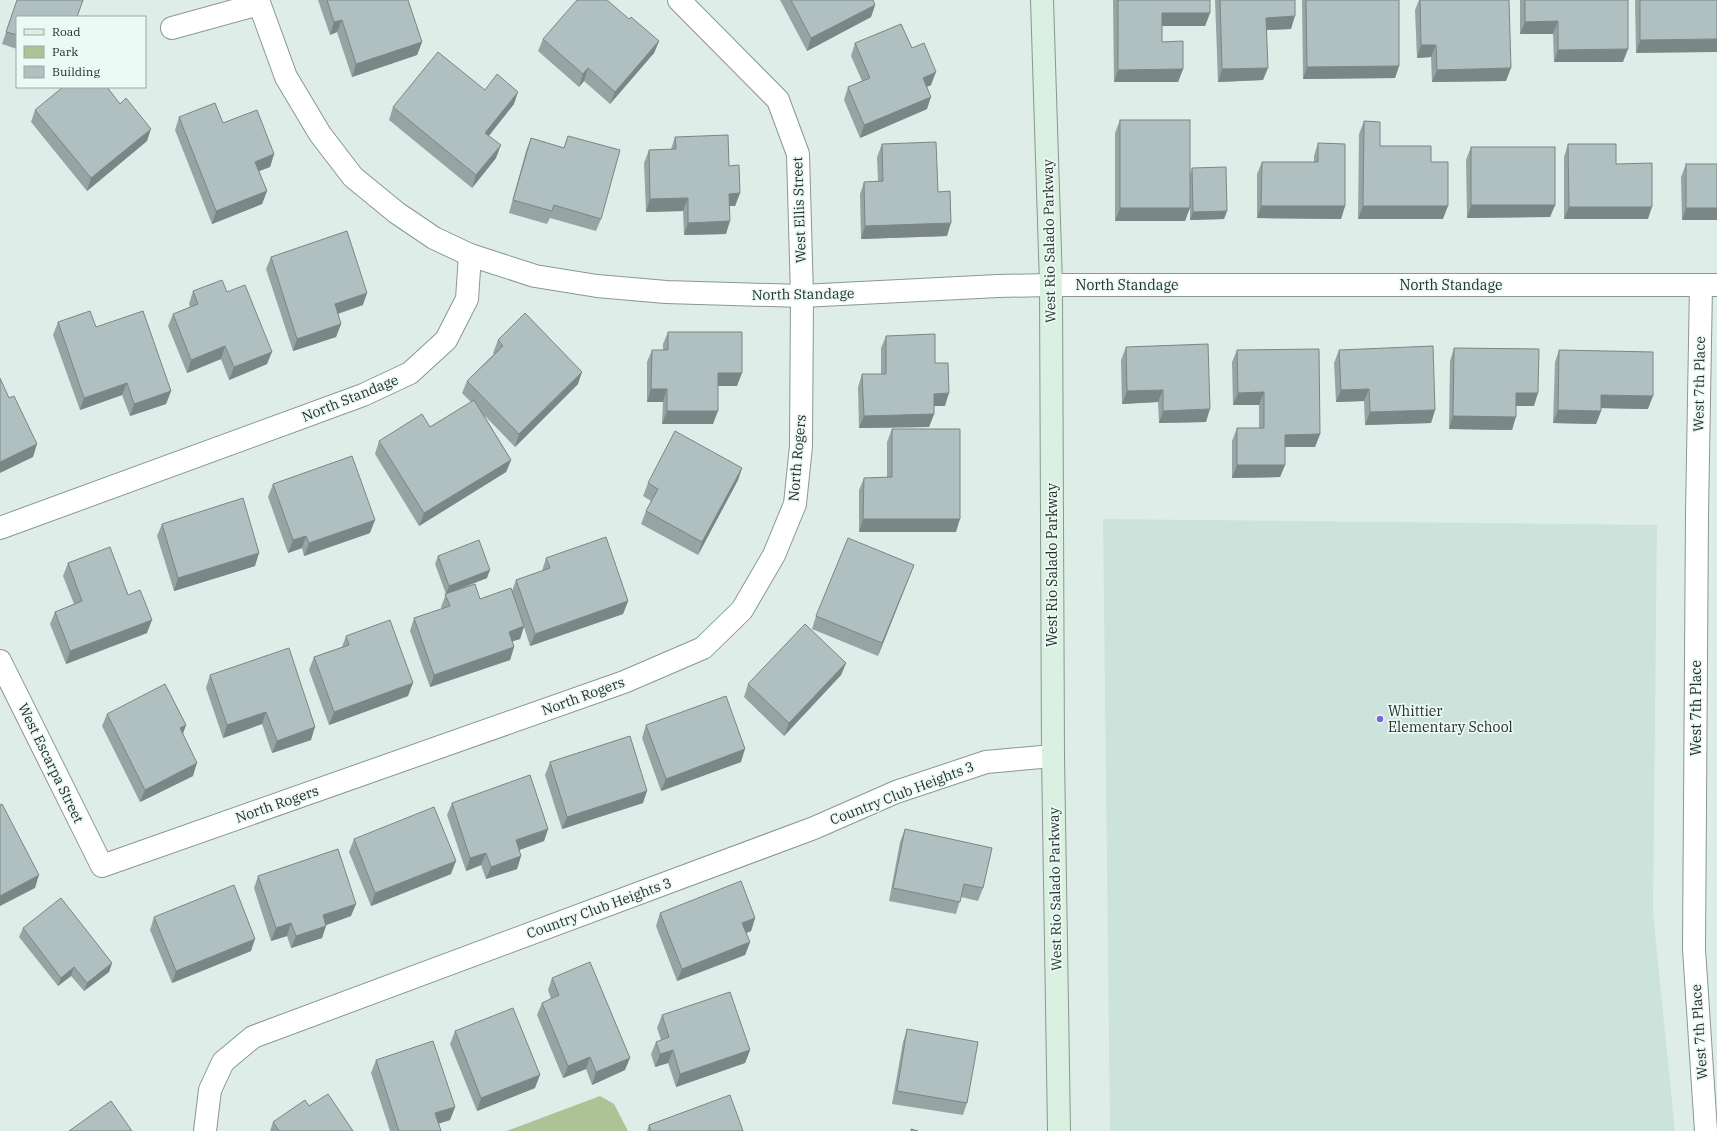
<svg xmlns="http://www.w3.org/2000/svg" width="1717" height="1131" font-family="'IBM Plex Serif',serif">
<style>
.built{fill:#cce3dc}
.green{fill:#adc396}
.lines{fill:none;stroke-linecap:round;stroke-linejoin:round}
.minor-casing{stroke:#8a9793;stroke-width:24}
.secondary-casing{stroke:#8a9793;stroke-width:24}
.minor{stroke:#fff;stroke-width:22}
.secondary{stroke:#daf0e0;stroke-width:22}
.wall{fill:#97a4a4}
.shaded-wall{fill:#7b8686}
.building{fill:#b0bfbf;stroke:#7b8686}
.poi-dot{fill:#7764df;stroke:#ebfaf5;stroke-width:1.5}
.labels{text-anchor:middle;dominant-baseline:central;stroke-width:3.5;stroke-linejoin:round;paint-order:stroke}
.street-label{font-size:14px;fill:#272d2b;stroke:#ebfaf5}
.poi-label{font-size:14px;fill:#272d2b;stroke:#ebfaf5;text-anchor:start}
</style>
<rect width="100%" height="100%" fill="#deede8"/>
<polygon class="built" points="1103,519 1657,525 1653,913 1675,1131 1110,1131"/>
<polygon class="green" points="600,1096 614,1104 628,1131 507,1131"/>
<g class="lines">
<defs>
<g id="minor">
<polyline points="258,0 286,77 320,134 353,177 397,213 434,238 470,255 535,276 597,286 666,292 802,296 998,286 1051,285 1717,285"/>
<polyline points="172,28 259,4"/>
<polyline points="1701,285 1697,514 1694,949 1706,1131"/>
<polyline points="0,528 363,395 410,373 446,340 467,299 470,255"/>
<polyline points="0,661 102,866 624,682 703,648 742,610 774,555 795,504 801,446 802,296 798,154 778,100 679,0"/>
<polyline points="205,1131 210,1090 223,1062 253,1037 814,828 896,792 986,762 1053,756"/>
</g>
<polyline id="secondary" points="1042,0 1051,285 1053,756 1059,1131"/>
</defs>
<use href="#minor" class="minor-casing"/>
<use href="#secondary" class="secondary-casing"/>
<use href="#minor" class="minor"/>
<use href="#secondary" class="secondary"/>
</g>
<g class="wall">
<polygon points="17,0 83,0 17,17 17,49 2,44"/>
<polygon points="318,0 408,0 422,42 417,55 352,77 337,32 330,35"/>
<polygon points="780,0 873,0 875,5 871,17 807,51"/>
<polygon points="1113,0 1210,0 1210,13 1205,26 1162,26 1162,42 1183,69 1178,82 1114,82"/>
<polygon points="1215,0 1295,0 1291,29 1267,30 1263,80 1218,82"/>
<polygon points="1302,0 1399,0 1399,66 1395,78 1303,79"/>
<polygon points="1419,0 1509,0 1506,81 1432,82 1431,57 1417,58 1415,10"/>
<polygon points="1520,0 1628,0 1623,62 1554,62 1553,34 1520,34"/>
<polygon points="1635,0 1717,0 1636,53"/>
<polygon points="629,19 659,41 654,53 610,104 584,81 579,87 538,51 543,39"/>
<polygon points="855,43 912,48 931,85 927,87 927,109 860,138 844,100 848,87 862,81 851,56"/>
<polygon points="485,90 514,104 489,136 496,158 472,188 389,120 393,107"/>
<polygon points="35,110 147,141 87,191 31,122"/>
<polygon points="179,117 223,123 274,154 270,167 259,171 267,191 262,204 212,224 175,130"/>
<polygon points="1120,120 1190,174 1192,168 1227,211 1224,219 1190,220 1190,205 1185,221 1115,221 1115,133"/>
<polygon points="1364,121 1380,146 1431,162 1443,219 1358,219 1359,134"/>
<polygon points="568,136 601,219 596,231 550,218 547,224 509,213 526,151 531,138 564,148"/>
<polygon points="675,137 729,166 740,193 735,206 730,206 726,234 684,235 683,211 646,212 644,163 649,150 671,149"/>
<polygon points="1318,143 1345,206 1341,219 1257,218 1257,174 1262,162 1314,162 1314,156"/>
<polygon points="882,144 938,192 947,236 861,239 860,194 864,182 878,181 877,157"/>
<polygon points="1568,144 1616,164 1648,219 1564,219 1564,157"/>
<polygon points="1471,147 1555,205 1550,217 1467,218 1466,160"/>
<polygon points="1686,164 1717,164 1682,220 1681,177"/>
<polygon points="271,257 363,305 338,314 341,324 336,337 293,351 266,269"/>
<polygon points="193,291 227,292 267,364 229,380 221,359 187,373 168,326 173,314 190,307 189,304"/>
<polygon points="58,322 96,327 171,391 166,404 130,416 122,395 80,410 53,335"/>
<polygon points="668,332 737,386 718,386 713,424 662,424 663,402 647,402 647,362 652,350 663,350 663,344"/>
<polygon points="886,336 935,363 945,406 934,406 934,414 929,427 859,428 858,387 862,374 881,374 881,348"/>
<polygon points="498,340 578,384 515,447 484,415 511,460 506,472 419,526 375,454 379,441 430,427 471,402 462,393 467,381 494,354 493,353"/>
<polygon points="1126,347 1206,422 1159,423 1158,402 1122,404 1121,360"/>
<polygon points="1454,348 1534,406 1516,406 1512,430 1449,429 1450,361"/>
<polygon points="1237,350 1320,434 1315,447 1285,447 1285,465 1280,477 1232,478 1232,441 1237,428 1259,428 1259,405 1233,405 1232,362"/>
<polygon points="1339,350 1435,410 1431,423 1365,425 1364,401 1336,402 1334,363"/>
<polygon points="1559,350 1648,409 1601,408 1601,411 1596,424 1553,423 1555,362"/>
<polygon points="892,429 956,532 859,532 859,490 864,478 887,478 887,442"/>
<polygon points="742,468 738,480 698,555 641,524 646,511 651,501 643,496 648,483"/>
<polygon points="273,484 370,533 304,556 302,548 288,553 268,497"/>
<polygon points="162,524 255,566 174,591 157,536"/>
<polygon points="438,556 487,578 454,591 480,599 512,591 516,580 542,571 546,558 628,601 623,614 530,646 524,627 520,639 512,641 514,647 510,660 430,687 410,631 414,618 442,609 441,607 446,594 435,564"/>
<polygon points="68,563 128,595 147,633 66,664 50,624 55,612 74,604 63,576"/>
<polygon points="914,565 878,656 812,629 816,616"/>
<polygon points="346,636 408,696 329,725 309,670 314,657 342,647"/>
<polygon points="846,663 841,675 784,736 744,697 748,684"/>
<polygon points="210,675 311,740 272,753 262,724 223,738 206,688"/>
<polygon points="107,714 186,725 183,734 193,776 140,802 102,726"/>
<polygon points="646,725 741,762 661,791 642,738"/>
<polygon points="550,762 643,803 562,829 545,775"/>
<polygon points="452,803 548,829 544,841 519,850 521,856 517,869 486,879 481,865 466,871 447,815"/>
<polygon points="905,829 983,888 978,901 961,897 956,914 889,901 900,842"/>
<polygon points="354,839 451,874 371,906 349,852"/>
<polygon points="258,876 351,916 326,925 322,938 291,948 287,936 271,941 254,888"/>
<polygon points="660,913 755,918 751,931 746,933 750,942 745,955 677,981 656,926"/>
<polygon points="154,917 251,951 172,983 150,930"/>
<polygon points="23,928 112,963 109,972 84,991 71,976 58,986 19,937"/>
<polygon points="552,978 625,1070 592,1085 586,1069 563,1078 537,1015 542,1003 551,999 548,990"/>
<polygon points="662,1015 750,1050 745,1063 676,1087 668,1063 655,1067 651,1054 656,1042 661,1040 657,1028"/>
<polygon points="907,1029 967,1103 963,1115 892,1104 903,1042"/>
<polygon points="455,1031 535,1088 477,1111 450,1044"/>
<polygon points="376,1060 455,1107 450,1120 438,1124 441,1131 390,1131 371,1073"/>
<polygon points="309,1106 353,1131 270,1131 273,1122"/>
<polygon points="649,1125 743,1131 647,1131"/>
</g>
<g class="shaded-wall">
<polygon points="875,5 871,17 807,51 811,38"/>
<polygon points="1162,13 1210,13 1205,26 1157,26"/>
<polygon points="1295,16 1291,29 1261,30 1266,18"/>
<polygon points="342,20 337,32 330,35 334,22"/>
<polygon points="1558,21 1553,34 1520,34 1525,22"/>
<polygon points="1717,39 1717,52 1636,53 1640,40"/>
<polygon points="659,41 654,53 610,104 615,92"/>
<polygon points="422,42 417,55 352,77 356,64"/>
<polygon points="1421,45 1436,45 1431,57 1417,58"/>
<polygon points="1628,49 1623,62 1554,62 1558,50"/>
<polygon points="1399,66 1395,78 1303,79 1307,67"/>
<polygon points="588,68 584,81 579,87 583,74"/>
<polygon points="1268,68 1263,80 1218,82 1222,69"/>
<polygon points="1511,68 1506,81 1432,82 1437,70"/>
<polygon points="1183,69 1178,82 1114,82 1118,70"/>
<polygon points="936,72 931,85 919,90 923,78"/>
<polygon points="518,92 514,104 481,145 485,133"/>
<polygon points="931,97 927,109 860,138 864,125"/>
<polygon points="151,129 147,141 87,191 91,178"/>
<polygon points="501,145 496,158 472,188 476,175"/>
<polygon points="274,154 270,167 251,174 255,162"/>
<polygon points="267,191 262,204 212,224 216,211"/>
<polygon points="740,193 735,206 725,206 729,194"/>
<polygon points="688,198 683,211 646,212 650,199"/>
<polygon points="1471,205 1555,205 1550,217 1467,218"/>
<polygon points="1261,206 1345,206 1341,219 1257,218"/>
<polygon points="1363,206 1448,206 1443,219 1358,219"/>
<polygon points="1569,207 1652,207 1648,219 1564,219"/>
<polygon points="1120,208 1190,208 1185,221 1115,221"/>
<polygon points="1686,208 1717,208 1717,220 1682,220"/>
<polygon points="1227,211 1224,219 1190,220 1193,212"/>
<polygon points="730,221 726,234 684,235 688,223"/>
<polygon points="951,223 947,236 861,239 865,226"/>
<polygon points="367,293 363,305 330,316 335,304"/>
<polygon points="341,324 336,337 293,351 297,339"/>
<polygon points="225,346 221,359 187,373 191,360"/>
<polygon points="272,352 267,364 229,380 234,367"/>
<polygon points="582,372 578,384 515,447 519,434"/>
<polygon points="718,373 742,373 737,386 713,386"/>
<polygon points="127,383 122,395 80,410 84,398"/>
<polygon points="651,389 667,389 663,402 647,402"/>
<polygon points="1369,389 1364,401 1336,402 1341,390"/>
<polygon points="1163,390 1158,402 1122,404 1127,391"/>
<polygon points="171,391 166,404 130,416 134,404"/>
<polygon points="1264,392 1259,405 1233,405 1238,393"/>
<polygon points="949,393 945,406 929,406 934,394"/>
<polygon points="1516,393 1538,393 1534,406 1512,406"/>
<polygon points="1601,395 1653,396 1648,409 1597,408"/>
<polygon points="1210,409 1206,422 1159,423 1163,411"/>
<polygon points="1435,410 1431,423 1365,425 1370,412"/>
<polygon points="1558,410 1601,411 1596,424 1553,423"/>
<polygon points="667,411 718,411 713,424 662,424"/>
<polygon points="934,414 929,427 859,428 864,416"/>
<polygon points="1453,416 1516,417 1512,430 1449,429"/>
<polygon points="1320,434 1315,447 1280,447 1285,435"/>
<polygon points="37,444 33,457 0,473 0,462"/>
<polygon points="511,460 506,472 419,526 424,513"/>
<polygon points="1237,465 1285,465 1280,477 1232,478"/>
<polygon points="742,468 738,480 698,555 702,542"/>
<polygon points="863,519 960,519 956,532 859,532"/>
<polygon points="375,520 370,533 304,556 309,543"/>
<polygon points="306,536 302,548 288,553 293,540"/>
<polygon points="259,553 255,566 174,591 178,578"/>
<polygon points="914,565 909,578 878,656 882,643"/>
<polygon points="490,570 487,578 446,594 449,586"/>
<polygon points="628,601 623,614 530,646 535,634"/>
<polygon points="152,620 147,633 66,664 70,651"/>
<polygon points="524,626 520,639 505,644 509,632"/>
<polygon points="514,647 510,660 430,687 434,675"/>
<polygon points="846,663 841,675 784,736 789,723"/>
<polygon points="413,683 408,696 329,725 334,712"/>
<polygon points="266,712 262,724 223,738 227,725"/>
<polygon points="186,725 181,738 180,728"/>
<polygon points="315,727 311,740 272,753 277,741"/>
<polygon points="745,749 741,762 661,791 666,779"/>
<polygon points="197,763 193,776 140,802 145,790"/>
<polygon points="647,791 643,803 562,829 567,817"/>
<polygon points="548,829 544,841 511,853 516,840"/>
<polygon points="486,853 481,865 466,871 470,858"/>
<polygon points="521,856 517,869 486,879 491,867"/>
<polygon points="456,861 451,874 371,906 375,893"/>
<polygon points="39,875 35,888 0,906 0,896"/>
<polygon points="356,904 351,916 318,928 323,915"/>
<polygon points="755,918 751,931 738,936 742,923"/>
<polygon points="291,923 287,936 271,941 276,928"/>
<polygon points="326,926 322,938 291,948 296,936"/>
<polygon points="255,939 251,951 172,983 176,971"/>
<polygon points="750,942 745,955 677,981 682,969"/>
<polygon points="112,963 109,972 84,991 87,983"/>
<polygon points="74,967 71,976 58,986 61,978"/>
<polygon points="673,1050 668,1063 655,1067 660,1054"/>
<polygon points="750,1050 745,1063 676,1087 680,1074"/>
<polygon points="590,1057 586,1069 563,1078 568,1066"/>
<polygon points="630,1058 625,1070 592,1085 596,1072"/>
<polygon points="540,1075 535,1088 477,1111 481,1098"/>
<polygon points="455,1107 450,1120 430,1126 435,1113"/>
</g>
<g class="building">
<polygon points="17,0 83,0 77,17 17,17 17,35 6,32"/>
<polygon points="327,0 408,0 422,42 356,64 342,20 334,22"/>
<polygon points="577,0 607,0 629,19 631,17 659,41 615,92 588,68 583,74 543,39"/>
<polygon points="791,0 873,0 875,5 811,38"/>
<polygon points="1118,0 1210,0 1210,13 1162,13 1162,42 1183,41 1183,69 1118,70"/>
<polygon points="1220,0 1295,0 1295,16 1266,18 1268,68 1222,69"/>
<polygon points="1306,0 1399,0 1399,66 1307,67"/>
<polygon points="1420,0 1509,0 1511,68 1437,70 1436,45 1421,45"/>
<polygon points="1525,0 1628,0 1628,49 1558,50 1558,21 1525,22"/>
<polygon points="1640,0 1717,0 1717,39 1640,40"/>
<polygon points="901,24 912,48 924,43 936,72 923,78 931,97 864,125 848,87 870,78 855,43"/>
<polygon points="438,52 485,90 497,74 518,92 485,133 501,145 476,175 393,107"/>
<polygon points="63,87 107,87 120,104 126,98 151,129 91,178 35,110"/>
<polygon points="215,103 223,123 257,110 274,154 255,162 267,191 216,211 179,117"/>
<rect x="1120" y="120" width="70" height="88"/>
<polygon points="1364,121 1380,122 1380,146 1431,146 1431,162 1448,162 1448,206 1363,206"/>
<polygon points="728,135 729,166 739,165 740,193 729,194 730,221 688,223 688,198 650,199 649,150 676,149 675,137"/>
<polygon points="568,136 620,150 601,219 554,205 552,211 513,200 531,138 564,148"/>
<polygon points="936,142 938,192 950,191 951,223 865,226 864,182 883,181 882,144"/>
<polygon points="1318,143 1345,144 1345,206 1261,206 1262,162 1318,162"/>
<polygon points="1568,144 1616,144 1616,164 1652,163 1652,207 1569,207"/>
<rect x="1471" y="147" width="84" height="58"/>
<rect x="1686" y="164" width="31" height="44"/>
<polygon points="1226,167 1227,211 1193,212 1192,168"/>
<polygon points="347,231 367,293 335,304 341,324 297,339 271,257"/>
<polygon points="222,280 227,292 245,285 272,352 234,367 225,346 191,360 173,314 198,304 193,291"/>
<polygon points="90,311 96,327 143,311 171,391 134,404 127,383 84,398 58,322"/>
<polygon points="525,313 582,372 519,434 467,381 503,346 498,340"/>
<polygon points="668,332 742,332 742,373 718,373 718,411 667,411 667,389 651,389 652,350 668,350"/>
<polygon points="935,334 935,363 948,363 949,393 934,394 934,414 864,416 862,374 886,374 886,336"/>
<polygon points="1208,344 1210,409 1163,411 1163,390 1127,391 1126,347"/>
<polygon points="1433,346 1435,410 1370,412 1369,389 1341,390 1339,350"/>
<polygon points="1454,348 1539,349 1538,393 1516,393 1516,417 1453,416"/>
<polygon points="1319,349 1320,434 1285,435 1285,465 1237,465 1237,428 1264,428 1264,392 1238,393 1237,350"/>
<polygon points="1559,350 1653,352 1653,396 1601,395 1601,411 1558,410"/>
<polygon points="0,378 9,398 14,396 37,444 0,462"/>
<polygon points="474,400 511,460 424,513 379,441 422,414 430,427"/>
<polygon points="892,429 960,429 960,519 863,519 864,478 892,477"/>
<polygon points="675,431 742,468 702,542 646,511 658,489 648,483"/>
<polygon points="352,456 375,520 309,543 306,536 293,540 273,484"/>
<polygon points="243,498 259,553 178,578 162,524"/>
<polygon points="606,537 628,601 535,634 516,580 550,568 546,558"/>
<polygon points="848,538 914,565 882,643 816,616"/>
<polygon points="479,540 490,570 449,586 438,556"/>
<polygon points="110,547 128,595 140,590 152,620 70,651 55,612 82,601 68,563"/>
<polygon points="475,584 480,599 511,588 524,626 509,632 514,647 434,675 414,618 450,606 445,594"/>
<polygon points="390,620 413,683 334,712 314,657 349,645 346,636"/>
<polygon points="805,624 846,663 789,723 748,684"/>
<polygon points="289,648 315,727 277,741 266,712 227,725 210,675"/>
<polygon points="165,684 186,725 180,728 197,763 145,790 107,714"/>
<polygon points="726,696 745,749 666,779 646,725"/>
<polygon points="630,736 647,791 567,817 550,762"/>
<polygon points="530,775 548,829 516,840 521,856 491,867 486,853 470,858 452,803"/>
<polygon points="2,804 39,875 0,896 0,805"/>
<polygon points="434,807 456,861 375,893 354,839"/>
<polygon points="905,829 992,848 983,888 964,884 960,902 893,888"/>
<polygon points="338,849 356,904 323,915 326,926 296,936 291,923 276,928 258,876"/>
<polygon points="741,881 755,918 742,923 750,942 682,969 660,913"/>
<polygon points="234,885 255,939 176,971 154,917"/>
<polygon points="61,898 112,963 87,983 74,967 61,978 23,928"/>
<polygon points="590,962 630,1058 596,1072 590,1057 568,1066 542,1003 559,995 552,978"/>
<polygon points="730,992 750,1050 680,1074 673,1050 660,1054 656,1042 669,1037 662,1015"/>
<polygon points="513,1008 540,1075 481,1098 455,1031"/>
<polygon points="907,1029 978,1042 967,1103 897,1091"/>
<polygon points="433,1041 455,1107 435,1113 441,1131 399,1131 376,1060"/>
<polygon points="328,1094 353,1131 279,1131 273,1122 305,1100 309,1106"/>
<polygon points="730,1095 743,1131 651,1131 649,1125"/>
<polygon points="111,1101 132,1131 69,1131"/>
<polygon points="911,1129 918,1131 911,1131"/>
</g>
<circle class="poi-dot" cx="1380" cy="719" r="4"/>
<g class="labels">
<g class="street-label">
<text transform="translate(799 210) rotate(-92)">West Ellis Street</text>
<text transform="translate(1049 241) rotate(-91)">West Rio Salado Parkway</text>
<text x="1127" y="285">North Standage</text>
<text x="1451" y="285">North Standage</text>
<text transform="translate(803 294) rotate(-1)">North Standage</text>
<text transform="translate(1699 384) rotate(-89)">West 7th Place</text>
<text transform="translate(350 398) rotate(-22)">North Standage</text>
<text transform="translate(797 458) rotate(-85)">North Rogers</text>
<text transform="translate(1052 565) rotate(-90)">West Rio Salado Parkway</text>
<text transform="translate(583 696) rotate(-20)">North Rogers</text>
<text transform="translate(1696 708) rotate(-90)">West 7th Place</text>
<text transform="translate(51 763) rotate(64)">West Escarpa Street</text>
<text transform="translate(902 793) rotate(-21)">Country Club Heights 3</text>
<text transform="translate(277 804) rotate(-19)">North Rogers</text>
<text transform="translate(1055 889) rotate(-91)">West Rio Salado Parkway</text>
<text transform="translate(599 908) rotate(-20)">Country Club Heights 3</text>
<text transform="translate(1699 1032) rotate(-94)">West 7th Place</text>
</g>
<g class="poi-label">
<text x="1388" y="711">Whittier<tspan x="1388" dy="16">Elementary School</tspan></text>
</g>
</g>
<rect x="16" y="16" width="130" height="72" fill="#ebfaf5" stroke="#9da8a4"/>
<rect x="24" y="29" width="20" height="6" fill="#daf0e0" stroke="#9da8a4"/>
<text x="52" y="36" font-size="12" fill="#272d2b">Road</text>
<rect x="24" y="46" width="20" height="12" fill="#adc396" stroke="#9da8a4"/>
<text x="52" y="56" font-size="12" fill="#272d2b">Park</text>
<rect x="24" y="66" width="20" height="12" fill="#b0bfbf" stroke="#9da8a4"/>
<text x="52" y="76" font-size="12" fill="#272d2b">Building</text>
</svg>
